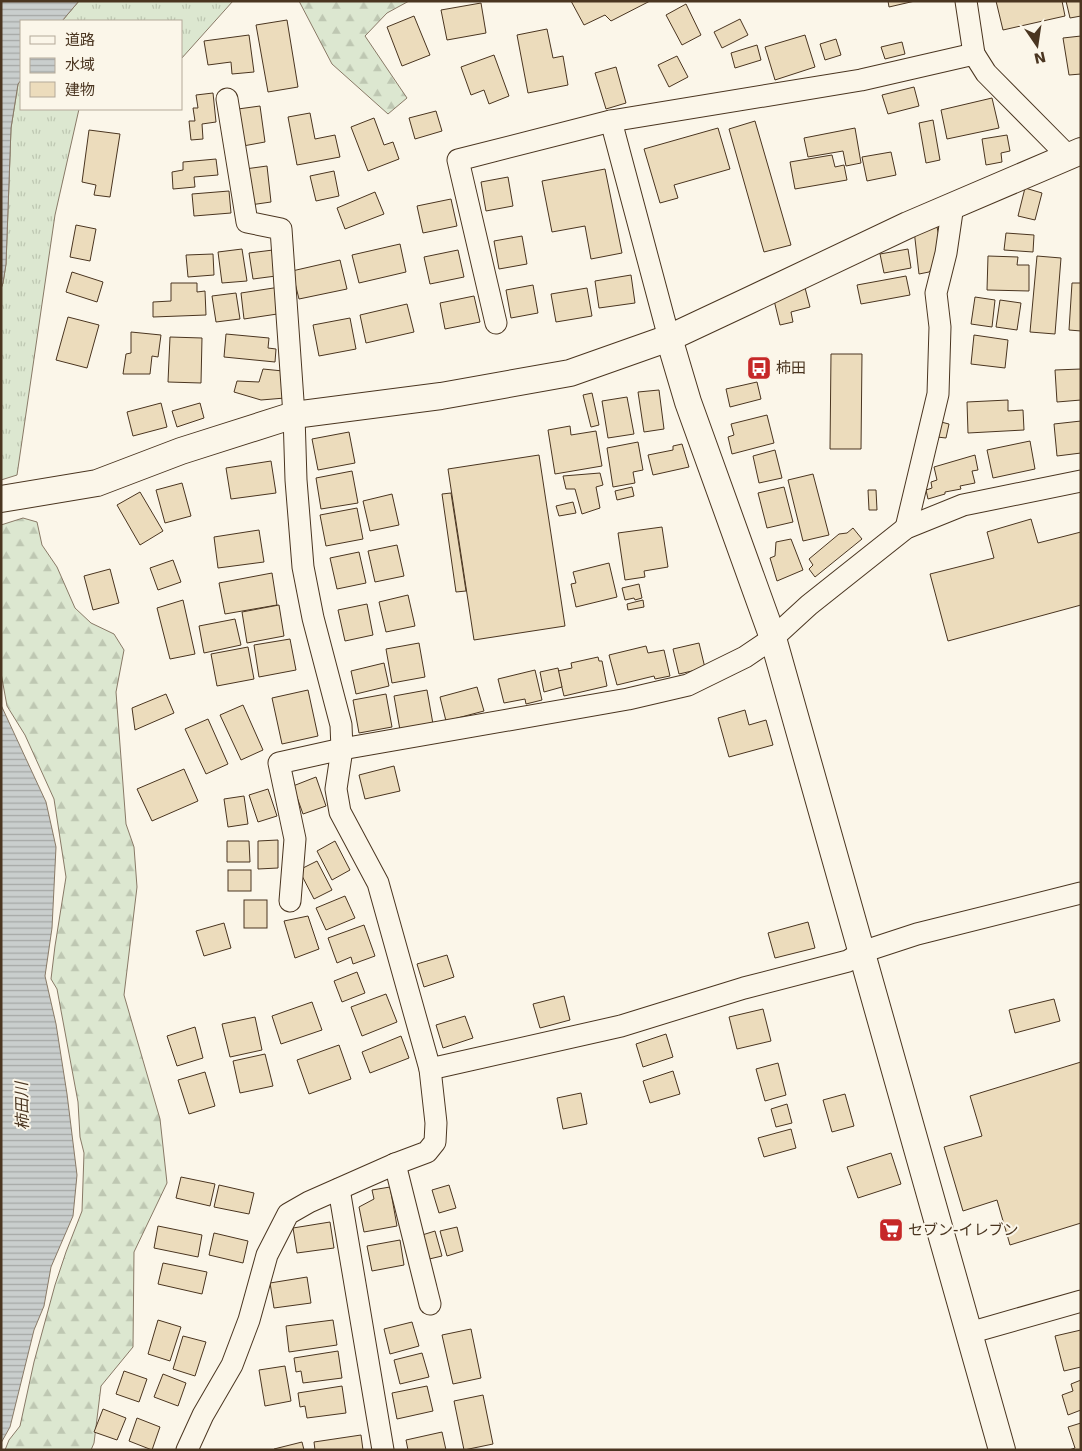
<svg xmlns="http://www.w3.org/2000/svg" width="1082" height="1451" font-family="'DejaVu Sans','Noto Sans JP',sans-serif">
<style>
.grass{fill:url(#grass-tufts);stroke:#887966}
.forest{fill:url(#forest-firs);stroke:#887966}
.water{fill:url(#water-rules);stroke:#887966}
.building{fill:#ecdcbc;stroke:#4a3520}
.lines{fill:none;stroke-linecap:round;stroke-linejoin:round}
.minor-casing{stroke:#4a3520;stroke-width:23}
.tertiary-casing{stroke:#4a3520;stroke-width:28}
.minor{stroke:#fbf6e9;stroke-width:21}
.tertiary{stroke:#fbf6e9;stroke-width:26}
.labels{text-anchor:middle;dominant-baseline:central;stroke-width:4;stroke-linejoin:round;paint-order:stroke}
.poi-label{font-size:15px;fill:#4a3520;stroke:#fbf6e9;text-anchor:start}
.water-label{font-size:16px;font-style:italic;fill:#4a3520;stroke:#fbf6e9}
</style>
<defs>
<pattern id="grass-tufts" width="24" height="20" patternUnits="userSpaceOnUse" patternTransform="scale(1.25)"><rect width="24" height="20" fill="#dce7d0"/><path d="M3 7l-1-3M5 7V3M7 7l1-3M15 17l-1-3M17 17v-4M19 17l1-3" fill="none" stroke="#bec7b2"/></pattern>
<pattern id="forest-firs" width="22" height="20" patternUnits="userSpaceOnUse" patternTransform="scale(1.25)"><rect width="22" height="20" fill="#dce7d0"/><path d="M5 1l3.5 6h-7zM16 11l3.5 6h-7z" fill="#bec7b2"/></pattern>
<pattern id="water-rules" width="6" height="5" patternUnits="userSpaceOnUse" patternTransform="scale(1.25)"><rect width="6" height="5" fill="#c9cecd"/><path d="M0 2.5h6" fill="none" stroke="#a5a8a6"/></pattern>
</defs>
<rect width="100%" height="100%" fill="#fbf6e9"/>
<g class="grass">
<polygon points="79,1 233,1 181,59 181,21 62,21"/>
<polygon points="21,80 21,109 79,109 55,215 17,475 1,480 1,289 3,283 6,264 11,128 18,84"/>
</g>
<g class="forest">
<polygon points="299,1 409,1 387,13 365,36 407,98 388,114 332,64"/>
<polygon points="23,518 37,522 42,545 57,567 75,608 91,623 114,634 124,650 116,692 126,824 134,847 137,887 124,995 160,1119 167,1183 134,1252 133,1347 101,1386 94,1443 91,1450 5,1450 9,1440 20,1426 34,1362 55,1285 66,1252 82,1211 84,1153 80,1137 78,1102 57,989 51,979 55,946 66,877 54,799 25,735 7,706 1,673 1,525"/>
</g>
<g class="water">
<polygon points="1,1 79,1 62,21 21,21 21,80 18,84 11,128 6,264 3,283 1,288"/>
<polygon points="1,705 46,802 56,847 52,928 45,976 56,1024 67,1094 77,1175 73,1216 51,1267 44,1306 34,1330 10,1427 1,1443"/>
</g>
<g class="building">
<polygon points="571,1 650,1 611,21 605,15 584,25"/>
<polygon points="888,1 915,1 889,7"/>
<polygon points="996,1 1062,1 1065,16 1003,30"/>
<polygon points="1066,1 1081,1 1081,16 1070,18"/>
<polygon points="481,3 486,33 447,40 441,10"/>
<polygon points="686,4 701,35 682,45 666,15"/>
<polygon points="414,16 430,55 402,66 387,27"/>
<polygon points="740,19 748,35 722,48 714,32"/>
<polygon points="287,20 298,87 268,92 256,25"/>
<polygon points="547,29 553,58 563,56 568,85 528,93 517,35"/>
<polygon points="249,35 254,72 232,74 231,62 208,65 204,41"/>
<polygon points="805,35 815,67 775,80 765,47"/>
<polygon points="1081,36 1081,74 1069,75 1063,38"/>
<polygon points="836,39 841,55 825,60 820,44"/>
<polygon points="902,42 905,54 885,59 881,47"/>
<polygon points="757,45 761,60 735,68 731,53"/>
<polygon points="494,55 509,96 489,104 484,90 471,95 461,67"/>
<polygon points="677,56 688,77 669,87 658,65"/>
<polygon points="616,67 626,103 606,109 595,73"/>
<polygon points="914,87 919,106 888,114 882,95"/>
<polygon points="213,93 216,122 202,124 203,139 191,140 189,121 195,121 193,108 198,108 196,95"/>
<polygon points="992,98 999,128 947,139 941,110"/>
<polygon points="260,106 265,142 243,146 238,109"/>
<polygon points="436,111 442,131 415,139 409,118"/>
<polygon points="310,113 315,139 335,135 340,157 297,165 288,117"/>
<polygon points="374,118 384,145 393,142 399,159 368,171 351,127"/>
<polygon points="933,120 940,160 926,163 919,123"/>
<polygon points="755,121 791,245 764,252 729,129"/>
<polygon points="718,128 730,169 674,185 678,198 660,203 644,149"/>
<polygon points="855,128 861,163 846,166 843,151 808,157 804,138"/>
<polygon points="89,130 120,134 110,197 94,195 96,185 82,182"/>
<polygon points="1007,135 1010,151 1001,153 1002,162 986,165 982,139"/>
<polygon points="891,152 896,175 867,181 862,157"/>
<polygon points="832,155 835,167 844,165 847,180 795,189 790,162"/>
<polygon points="216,159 218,175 194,177 195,187 173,189 172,172 183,170 183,162"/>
<polygon points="267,166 271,202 250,205 245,169"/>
<polygon points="605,169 622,253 591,259 585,226 552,232 542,181"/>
<polygon points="334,171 339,196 316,201 310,176"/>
<polygon points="508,177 513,206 486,211 481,182"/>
<polygon points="1025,188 1042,193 1035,220 1018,216"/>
<polygon points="229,191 231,213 194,216 192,194"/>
<polygon points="375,192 384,214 345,229 337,208"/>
<polygon points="451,199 457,226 423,233 417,206"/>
<polygon points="76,225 96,229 90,261 70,257"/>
<polygon points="937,227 943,255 929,272 919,274 914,230"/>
<polygon points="1006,233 1034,235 1033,252 1004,250"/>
<polygon points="522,236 527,264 499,269 494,241"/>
<polygon points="400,244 406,272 359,283 352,255"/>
<polygon points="242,249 247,281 222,283 218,252"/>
<polygon points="908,249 911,268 884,273 880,254"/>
<polygon points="273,250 276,276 253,279 249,253"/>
<polygon points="458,250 464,277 430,284 424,257"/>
<polygon points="213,254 214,275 188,277 186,255"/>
<polygon points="988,256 1018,257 1017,265 1029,265 1029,291 987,290"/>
<polygon points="1037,256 1061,258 1055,334 1030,332"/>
<polygon points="340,260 347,289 299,299 292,271"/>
<polygon points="72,272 103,282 97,302 66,292"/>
<polygon points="631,275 635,303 599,308 595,281"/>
<polygon points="906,276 910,295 861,304 857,285"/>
<polygon points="171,283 197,283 197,292 205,291 206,315 153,317 153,302 171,301"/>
<polygon points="1072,283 1081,283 1081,331 1069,330"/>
<polygon points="804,284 810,307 791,312 793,322 780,325 772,292"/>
<polygon points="533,285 538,313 511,318 506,290"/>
<polygon points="280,287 284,313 244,319 241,293"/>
<polygon points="587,288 592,316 556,322 551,294"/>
<polygon points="236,293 240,319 216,322 212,296"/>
<polygon points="474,296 480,322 445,329 440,303"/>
<polygon points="975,297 995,300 992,327 971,324"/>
<polygon points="1000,300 1021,303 1017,330 996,327"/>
<polygon points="407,304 414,332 366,343 360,315"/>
<polygon points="68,317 99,325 87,368 56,360"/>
<polygon points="350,318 356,349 319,356 313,325"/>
<polygon points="131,332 161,335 158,357 152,356 150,374 123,374 126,354 131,353"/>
<polygon points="226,334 269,338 268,348 276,349 275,362 224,357"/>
<polygon points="974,335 1008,340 1005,368 971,364"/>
<polygon points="170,337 202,338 201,383 168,382"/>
<polygon points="831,354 862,354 861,449 830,449"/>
<polygon points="263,369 283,371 285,398 261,400 234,392 237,381 259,382"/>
<polygon points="1081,369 1081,400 1057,402 1055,370"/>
<polygon points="757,382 761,399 730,407 726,389"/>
<polygon points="659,390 664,429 644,432 638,392"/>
<polygon points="592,393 599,425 591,427 583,395"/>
<polygon points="627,397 634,434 608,438 602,401"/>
<polygon points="1008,400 1008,411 1023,410 1024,430 968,433 967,402"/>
<polygon points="161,403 167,427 133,436 127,412"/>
<polygon points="200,403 204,418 177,427 172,411"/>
<polygon points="767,415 774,443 732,454 728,437 734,435 731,424"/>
<polygon points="1081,421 1081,453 1057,456 1054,424"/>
<polygon points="941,422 949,424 946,438 937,437"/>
<polygon points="570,426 571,435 596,431 602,466 555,474 548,430"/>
<polygon points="349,432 355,463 318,470 312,439"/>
<polygon points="1030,441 1035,469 993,478 987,450"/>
<polygon points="638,442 643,470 633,472 635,483 613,487 607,448"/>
<polygon points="682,444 689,467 653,475 648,455 673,450 673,446"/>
<polygon points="775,450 782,478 759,483 753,456"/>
<polygon points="539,455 565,626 474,640 448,469"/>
<polygon points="975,455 978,470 972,471 975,483 960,486 961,489 945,492 945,494 928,499 926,490 932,488 931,482 937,480 934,467"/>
<polygon points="271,461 276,493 231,499 226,468"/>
<polygon points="352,471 358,503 321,509 316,478"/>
<polygon points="600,473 603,485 596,487 600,508 582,514 575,489 566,489 563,476"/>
<polygon points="813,474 829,535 803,541 788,480"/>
<polygon points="182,483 191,516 165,523 156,490"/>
<polygon points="632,487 634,496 617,500 615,491"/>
<polygon points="784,487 793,522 767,528 758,493"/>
<polygon points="868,490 876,490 877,510 869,510"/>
<polygon points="140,492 163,531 140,545 117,505"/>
<polygon points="451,493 466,591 456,592 442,494"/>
<polygon points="392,494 399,525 370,531 363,501"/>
<polygon points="573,502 576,513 559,516 556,506"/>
<polygon points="357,508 363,539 326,546 320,515"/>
<polygon points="1031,519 1038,543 1081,532 1081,605 948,641 930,574 994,558 987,532"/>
<polygon points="662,527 668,567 644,571 645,577 625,580 618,533"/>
<polygon points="853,528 862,539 815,577 809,569 813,565 809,559 839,534 847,533"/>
<polygon points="259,530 264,562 218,568 214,537"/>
<polygon points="791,539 803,570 777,581 770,558 775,556 776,542"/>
<polygon points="397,545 404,576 375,582 368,551"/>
<polygon points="359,552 366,583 337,589 330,558"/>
<polygon points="173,560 181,582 158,590 150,568"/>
<polygon points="609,563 617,597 576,607 571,584 576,583 573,572"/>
<polygon points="110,569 119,603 93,610 84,576"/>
<polygon points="272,573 277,605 225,614 219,583"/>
<polygon points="639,584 642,598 635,600 634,598 625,600 622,588"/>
<polygon points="408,595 415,626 386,632 379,602"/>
<polygon points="183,600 195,654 170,659 157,608"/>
<polygon points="643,600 644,607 628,610 627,604"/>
<polygon points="367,604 373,635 345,641 338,610"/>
<polygon points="279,605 284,636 247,643 242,612"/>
<polygon points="235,619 241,645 204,653 199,626"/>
<polygon points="290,639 296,670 259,677 254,645"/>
<polygon points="419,643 425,677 392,683 386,649"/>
<polygon points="699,643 705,668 679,674 673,649"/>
<polygon points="646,646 648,653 664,650 670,676 655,679 654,676 617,685 609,655"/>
<polygon points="248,647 254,679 217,686 211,654"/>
<polygon points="598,657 599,661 602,661 607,686 564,696 558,671 572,668 571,663"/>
<polygon points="384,663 389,686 356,694 351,671"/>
<polygon points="558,668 562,687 544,692 540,672"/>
<polygon points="535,670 542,700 526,704 525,699 504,703 498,679"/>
<polygon points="477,687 484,711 446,721 440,697"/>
<polygon points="308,690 318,736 282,744 272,698"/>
<polygon points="427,690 433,724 400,730 394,696"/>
<polygon points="166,694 174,713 135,730 132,708"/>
<polygon points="386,694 392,727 359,733 353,700"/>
<polygon points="243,705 263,750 241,760 220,715"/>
<polygon points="745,710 749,725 766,720 773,745 729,757 718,718"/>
<polygon points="208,719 228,764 206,774 185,729"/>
<polygon points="394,766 400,791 365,799 359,775"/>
<polygon points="184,769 198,801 152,821 137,789"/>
<polygon points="316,777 326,806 303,814 293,786"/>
<polygon points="268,789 277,816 258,822 249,795"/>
<polygon points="244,796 248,824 228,827 224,799"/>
<polygon points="278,840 278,868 258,869 258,841"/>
<polygon points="227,841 249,841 250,862 227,862"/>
<polygon points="335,841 350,870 332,880 317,851"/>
<polygon points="317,861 332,890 314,899 299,870"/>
<rect x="228" y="870" width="23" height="21"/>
<polygon points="345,896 355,918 326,930 316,908"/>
<rect x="244" y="900" width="23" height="28"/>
<polygon points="308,916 319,949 295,958 284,921"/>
<polygon points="808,922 815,948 775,958 768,933"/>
<polygon points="224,923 231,948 204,956 196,931"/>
<polygon points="364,925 375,956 353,964 351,957 337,963 328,938"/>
<polygon points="447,955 454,977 424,987 417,964"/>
<polygon points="357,972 365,993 342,1002 334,981"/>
<polygon points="386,994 397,1022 362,1036 351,1007"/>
<polygon points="564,996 570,1020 540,1028 533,1004"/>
<polygon points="1054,999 1060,1021 1015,1033 1009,1010"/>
<polygon points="312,1002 322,1030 281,1044 272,1016"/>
<polygon points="763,1009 771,1041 737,1049 729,1017"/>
<polygon points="465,1016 473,1038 443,1048 436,1025"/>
<polygon points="255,1017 262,1050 230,1057 222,1024"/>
<polygon points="195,1027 203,1058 177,1066 167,1036"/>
<polygon points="666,1034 673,1057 643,1067 636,1044"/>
<polygon points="401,1036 409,1058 370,1073 362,1052"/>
<polygon points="339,1045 351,1079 309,1094 297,1060"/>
<polygon points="265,1054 273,1086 240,1093 233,1061"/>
<polygon points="1081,1062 1081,1223 1010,1245 997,1200 963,1211 944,1147 982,1136 970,1096"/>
<polygon points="778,1063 786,1095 765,1101 756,1069"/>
<polygon points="673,1071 680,1094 650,1103 643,1081"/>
<polygon points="205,1072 215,1106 189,1114 178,1080"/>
<polygon points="581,1093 587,1124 563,1129 557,1098"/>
<polygon points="845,1094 854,1126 832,1132 823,1100"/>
<polygon points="787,1104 792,1123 776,1127 771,1109"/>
<polygon points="791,1129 796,1148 764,1157 758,1138"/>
<polygon points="891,1153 901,1184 858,1198 847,1167"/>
<polygon points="181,1177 215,1184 210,1206 176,1198"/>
<polygon points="219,1185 254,1193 249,1214 214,1207"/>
<polygon points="449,1185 456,1208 439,1213 432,1190"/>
<polygon points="390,1187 397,1226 364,1232 359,1207 374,1199 372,1190"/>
<polygon points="330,1222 334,1248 297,1253 293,1228"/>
<polygon points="158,1226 202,1235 198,1257 154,1248"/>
<polygon points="457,1227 463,1251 447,1256 440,1231"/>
<polygon points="435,1231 442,1256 425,1260 419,1236"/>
<polygon points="214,1233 248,1241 243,1263 209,1255"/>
<polygon points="400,1240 404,1265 372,1271 367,1246"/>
<polygon points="163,1263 207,1272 202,1294 158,1284"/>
<polygon points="307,1277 311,1303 274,1308 270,1283"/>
<polygon points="158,1320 181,1327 170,1361 148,1354"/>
<polygon points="333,1320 337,1345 289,1352 286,1326"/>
<polygon points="412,1322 419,1346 390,1354 384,1329"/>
<polygon points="471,1329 481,1378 453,1384 442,1335"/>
<polygon points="1081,1330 1081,1367 1064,1371 1055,1336"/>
<polygon points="183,1336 206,1342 195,1376 173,1369"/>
<polygon points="338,1351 342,1378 303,1383 301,1371 296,1372 294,1358"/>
<polygon points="422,1353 429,1377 400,1384 394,1360"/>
<polygon points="285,1366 291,1401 265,1406 259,1370"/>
<polygon points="124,1371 147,1379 139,1402 116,1394"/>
<polygon points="163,1374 186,1383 178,1406 154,1397"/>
<polygon points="1081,1380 1081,1410 1068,1415 1062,1395 1073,1391 1071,1384"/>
<polygon points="342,1386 346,1413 307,1418 305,1406 300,1407 298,1393"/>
<polygon points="427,1386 433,1411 397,1419 392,1393"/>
<polygon points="483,1395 493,1444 464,1450 454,1401"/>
<polygon points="103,1409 126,1418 117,1440 94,1432"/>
<polygon points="137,1418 160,1427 152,1450 129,1441"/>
<polygon points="1081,1423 1081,1450 1069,1450 1075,1448 1068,1427"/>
<polygon points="442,1432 446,1450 408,1450 406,1440"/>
<polygon points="361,1435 363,1450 315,1450 314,1442"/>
<polygon points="302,1442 304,1450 274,1450 274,1449"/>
</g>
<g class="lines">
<defs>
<g id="minor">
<polyline points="966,1 974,54"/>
<polyline points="227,99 247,222 281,229 294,415 296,480 303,567 313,618 341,725 342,749 336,789 340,812 378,883 430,1069"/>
<polyline points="611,121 669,338"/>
<polyline points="496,323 458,160 611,121 861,80 974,54 986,73 1068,156"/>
<polyline points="906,528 938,394 940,327 936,293 946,253 953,205"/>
<polyline points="290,901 295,839 279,763 342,749 628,699 688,685 745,657 773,638 809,605 906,528 963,505 1081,481"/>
<polyline points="395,1164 430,1304"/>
<polyline points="339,1189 383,1450"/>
<polyline points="969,1333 1081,1301"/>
<polyline points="187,1450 203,1415 232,1365 249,1320 267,1255 288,1214 309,1202 395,1164 427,1152 435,1142 436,1123 430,1069 621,1026 744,988 848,961 862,952 917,934 1081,893"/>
</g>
<g id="tertiary">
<polyline points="669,338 688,402 773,638 1002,1450"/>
<polyline points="1,499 97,483 181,451 294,415 441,396 570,373 669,338 750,300 908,225 1081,151"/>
</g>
</defs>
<use href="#minor" class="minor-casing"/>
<use href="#tertiary" class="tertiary-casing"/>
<use href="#minor" class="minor"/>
<use href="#tertiary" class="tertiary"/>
</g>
<defs>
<symbol id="bus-square" viewBox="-11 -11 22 22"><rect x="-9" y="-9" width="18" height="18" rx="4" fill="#c62828" stroke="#fbf6e9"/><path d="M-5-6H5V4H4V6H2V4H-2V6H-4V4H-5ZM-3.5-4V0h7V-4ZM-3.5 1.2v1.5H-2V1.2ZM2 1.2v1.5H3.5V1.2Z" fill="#fff"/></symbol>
<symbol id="supermarket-square" viewBox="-11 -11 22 22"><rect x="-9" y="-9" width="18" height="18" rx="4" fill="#c62828" stroke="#fbf6e9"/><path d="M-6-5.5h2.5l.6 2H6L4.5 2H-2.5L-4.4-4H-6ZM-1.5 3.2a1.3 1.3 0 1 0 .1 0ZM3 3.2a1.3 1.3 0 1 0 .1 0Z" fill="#fff"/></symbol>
</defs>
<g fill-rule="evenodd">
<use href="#bus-square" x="745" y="354" width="28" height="28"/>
<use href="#supermarket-square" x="877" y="1216" width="28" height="28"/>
</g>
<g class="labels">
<g class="poi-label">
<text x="776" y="368">柿田</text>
<text x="908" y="1230">セブン-イレブン</text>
</g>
<g class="water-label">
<text transform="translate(22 1106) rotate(-91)">柿田川</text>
</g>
</g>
<rect width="1082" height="1451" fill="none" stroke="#4a3520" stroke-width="5"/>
<rect x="20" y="20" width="162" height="90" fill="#fbf6e9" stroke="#b4a999"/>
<rect x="30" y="36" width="25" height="8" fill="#fbf6e9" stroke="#b4a999"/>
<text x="65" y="45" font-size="15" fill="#4a3520">道路</text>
<rect x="30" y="58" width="25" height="15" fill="url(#water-rules)" stroke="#b4a999"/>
<text x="65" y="70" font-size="15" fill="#4a3520">水域</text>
<rect x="30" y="82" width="25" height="15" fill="#ecdcbc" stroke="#b4a999"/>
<text x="65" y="95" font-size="15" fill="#4a3520">建物</text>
<g transform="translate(1037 45) rotate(167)" stroke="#fbf6e9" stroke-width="4" paint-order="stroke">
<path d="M0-4L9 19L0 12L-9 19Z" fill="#4a3520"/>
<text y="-8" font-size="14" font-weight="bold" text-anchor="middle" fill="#4a3520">N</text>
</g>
</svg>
